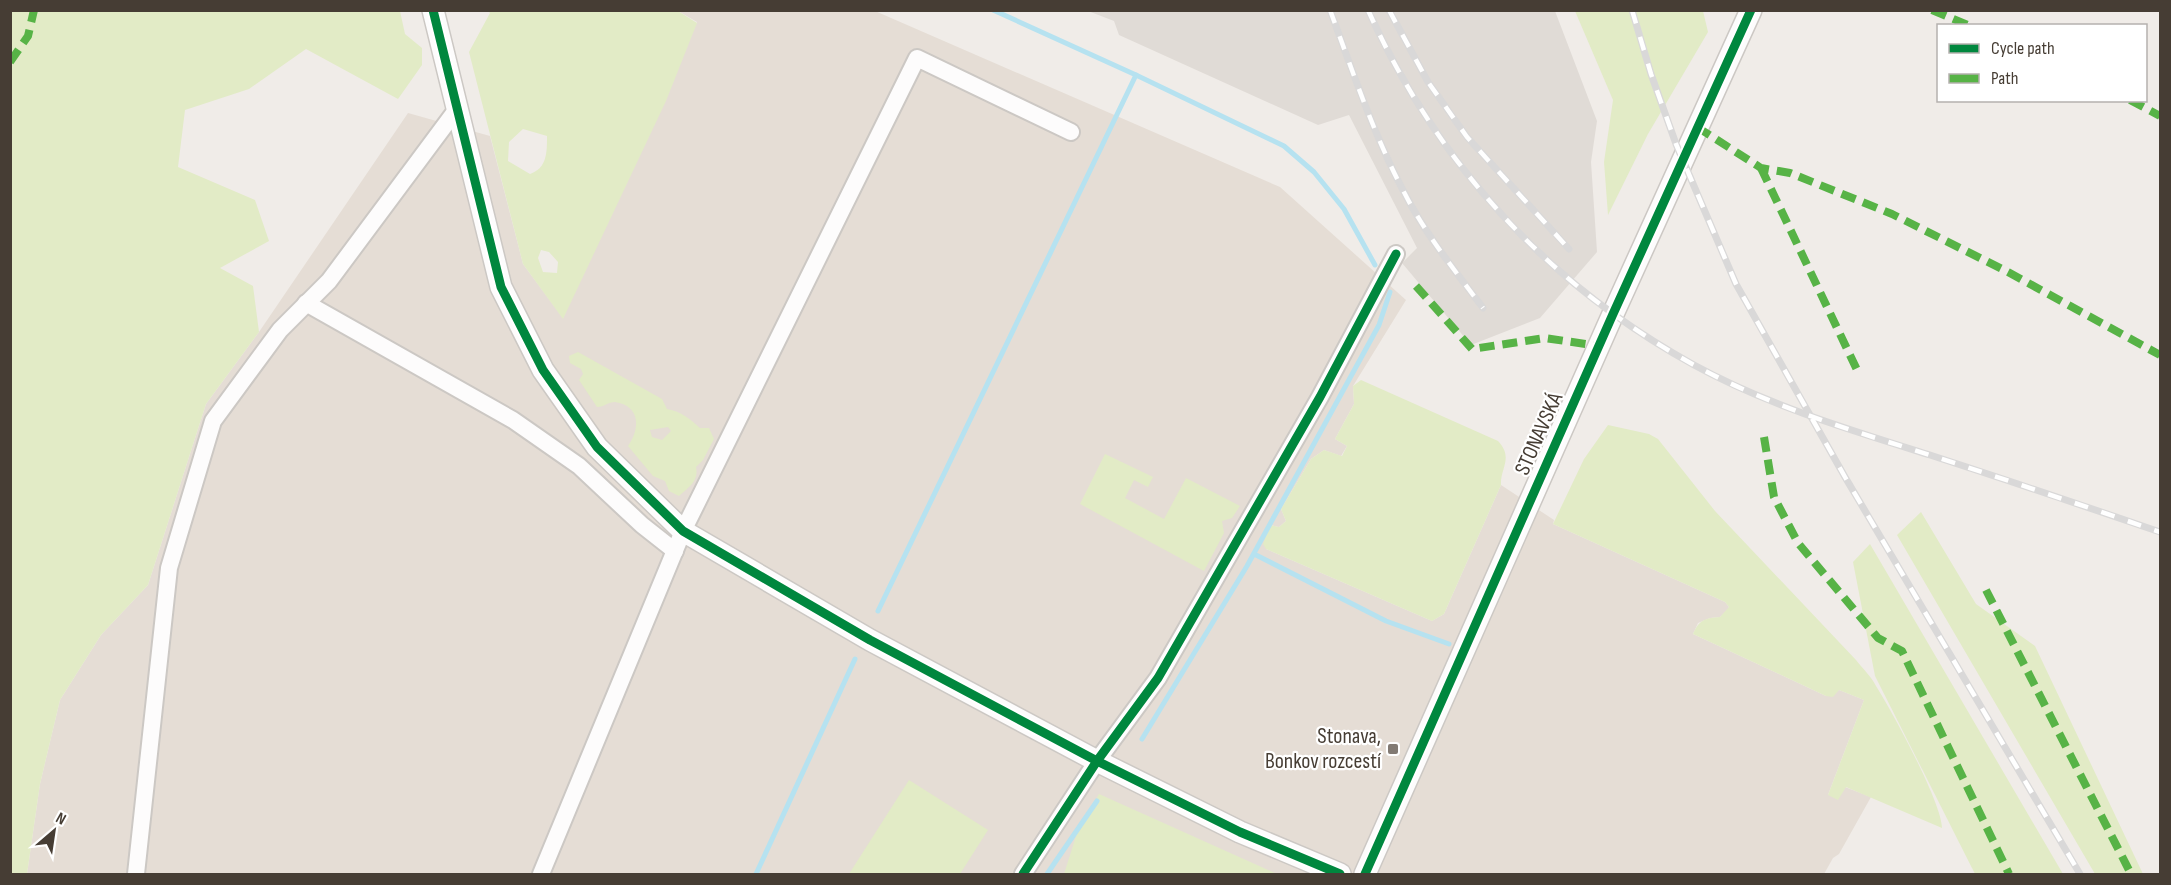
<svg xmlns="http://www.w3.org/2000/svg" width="2171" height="885" font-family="'Sofia Sans Condensed',sans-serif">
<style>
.residential{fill:#e5ddd5}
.industrial{fill:#e0dbd6}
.green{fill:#e2ebc6;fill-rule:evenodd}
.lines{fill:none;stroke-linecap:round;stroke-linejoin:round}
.stream{stroke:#b6e2f0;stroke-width:5}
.minor-casing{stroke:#ccc8c4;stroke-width:20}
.tertiary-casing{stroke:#ccc8c4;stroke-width:24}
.minor{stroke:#fdfcfc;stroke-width:16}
.tertiary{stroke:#fdfcfc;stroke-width:21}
.rail-casing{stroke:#d9d8d8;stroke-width:7}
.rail{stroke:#fff;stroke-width:4.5;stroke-dasharray:14;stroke-linecap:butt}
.quiet{stroke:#57b346;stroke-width:8;stroke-dasharray:15 8;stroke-linecap:butt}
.cycleway-casing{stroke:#fff;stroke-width:13}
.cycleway{stroke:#00873e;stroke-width:9}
.poi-dot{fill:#827a73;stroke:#fff;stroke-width:2}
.labels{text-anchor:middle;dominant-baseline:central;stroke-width:4.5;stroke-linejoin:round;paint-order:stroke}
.street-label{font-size:22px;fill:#463d34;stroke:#fff}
.poi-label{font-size:22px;fill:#463d34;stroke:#fff;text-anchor:end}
</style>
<rect width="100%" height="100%" fill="#f0ece8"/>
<polygon class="residential" points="678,11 875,11 1280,187 1406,300 1353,386 1354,404 1335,439 1347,446 1341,456 1324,450 1311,459 1281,509 1286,521 1279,527 1270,525 1266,549 1432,621 1444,614 1501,485 1554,520 1553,524 1725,602 1729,607 1726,612 1720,617 1710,618 1698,623 1693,634 1826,696 1839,690 1864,700 1828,795 1845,787 1871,797 1839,854 1833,858 1824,874 27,874 40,784 60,700 101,635 148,585 206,404 259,332 408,113 490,136 523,264 563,318 697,22"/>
<polygon class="industrial" points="1088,11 1555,11 1597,121 1591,162 1597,252 1540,318 1471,345 1402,263 1417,248 1349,115 1318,125 1119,35 1114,21"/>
<g class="green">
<polygon points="10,11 400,11 405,34 422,48 422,65 398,99 306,49 249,89 185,110 178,167 255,200 269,241 220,268 253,286 259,332 206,404 148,585 101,635 60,700 40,784 27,874 10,874"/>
<path d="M 488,11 L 678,11 L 697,23 L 666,101 L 563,319 L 523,264 L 469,52 L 490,13 ZM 523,129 L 547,136 C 547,153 547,168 530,174 L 508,161 L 509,142 ZM 541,250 L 549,252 L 558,262 L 557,273 L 543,272 L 538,258 Z"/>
<polygon points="1575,11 1703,11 1708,32 1648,134 1608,215 1604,162 1613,100"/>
<path d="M 578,352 L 662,399 L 667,409 C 682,412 689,418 700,428 L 709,428 L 714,439 L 703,460 L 696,467 C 699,481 689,487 679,496 L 669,491 L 665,481 L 653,476 L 628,446 C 640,429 641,406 615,402 C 608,402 604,407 597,407 L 579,380 L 583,374 L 581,369 L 570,363 L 569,356 ZM 668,427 L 671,431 L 662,440 L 652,437 L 650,430 Z"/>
<path d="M 1361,380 L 1498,441 C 1514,458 1500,468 1501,485 L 1444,614 L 1432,621 L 1266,549 L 1263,544 L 1270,525 L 1279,527 L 1286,521 L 1281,509 L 1311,459 L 1324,450 L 1342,456 L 1347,446 L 1335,439 L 1354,404 L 1353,386 Z"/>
<path d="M 1608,425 L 1649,434 L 1658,439 L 1715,511 L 1856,660 C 1862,668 1871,676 1876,686 C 1892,711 1942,803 1942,828 L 1846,787 L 1838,800 L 1828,795 L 1864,700 L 1839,690 L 1833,697 L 1826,696 L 1693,634 C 1699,620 1705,618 1720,617 L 1729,607 L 1725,602 L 1553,524 L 1584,459 Z"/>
<polygon points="1105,454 1153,477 1148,487 1134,480 1125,498 1164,519 1186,478 1240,506 1232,518 1222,521 1224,533 1204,571 1080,504"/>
<polygon points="1921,512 1976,604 2035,646 2143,874 2095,874 1897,535"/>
<polygon points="1870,544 2063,874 1975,874 1875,676 1853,562"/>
<polygon points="909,780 988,830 960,874 849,874"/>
<polygon points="1099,794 1277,874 1064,874 1078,830"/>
</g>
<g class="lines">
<g class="stream">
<polyline points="993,10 1136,75 1284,146 1314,172 1344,209 1375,265"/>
<polyline points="1254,554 1386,621 1449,644"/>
<polyline points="878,611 1136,75"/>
<polyline points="1142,739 1247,566 1379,325 1390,292"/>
<polyline points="756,874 855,659"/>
<polyline points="1047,874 1097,801"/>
</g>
<defs>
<g id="minor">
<polyline points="306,303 513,420 579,466 642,525 675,551"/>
<polyline points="136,874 169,568 213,421 280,330 329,281 457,109"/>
<polyline points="541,874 683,531 917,58 1071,132"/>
<polyline points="1023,874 1097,761 1158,678 1320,397 1396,254"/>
</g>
<g id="tertiary">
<polyline points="433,10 501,287 543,370 597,447 683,531 870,640 1097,761 1240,832 1340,874"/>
<polyline points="1365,874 1613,314 1751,10"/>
</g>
</defs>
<use href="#minor" class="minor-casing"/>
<use href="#tertiary" class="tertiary-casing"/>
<use href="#minor" class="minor"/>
<use href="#tertiary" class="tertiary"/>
<defs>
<g id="rail">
<path d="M 1330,10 C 1353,72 1374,136 1405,194 C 1426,235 1456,272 1483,308"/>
<path d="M 1368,10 C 1437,163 1547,284 1694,365 C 1767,405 1850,430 1930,455 C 2007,480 2084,506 2160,532"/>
<polyline points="1389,10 1428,82 1467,137 1569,249"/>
<polyline points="1632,10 1651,74 1676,144 1736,284 1845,477 2080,874"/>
</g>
</defs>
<use href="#rail" class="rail-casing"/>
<use href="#rail" class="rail"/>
<g class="quiet">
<polyline points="1932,10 1970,26"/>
<polyline points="10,62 28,36 34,10"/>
<polyline points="2130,100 2160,116"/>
<polyline points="1697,127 1761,168 1790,173 1892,214 2008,272 2160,355"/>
<polyline points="1761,168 1859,374"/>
<polyline points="1416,286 1472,349 1545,338 1599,346"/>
<polyline points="1764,437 1774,497 1798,543 1878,638 1902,651 2009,874"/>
<polyline points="1986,590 2131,874"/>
</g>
<defs>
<g id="cycleway">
<polyline points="433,10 501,287 543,370 597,447 683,531 870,640 1097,761 1240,832 1340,874"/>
<polyline points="1023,874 1097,761 1158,678 1320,397 1396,254"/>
<polyline points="1365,874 1613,314 1751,10"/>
</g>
</defs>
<use href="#cycleway" class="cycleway-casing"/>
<use href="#cycleway" class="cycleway"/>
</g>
<rect class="poi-dot" x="1387" y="743" width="12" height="12" rx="3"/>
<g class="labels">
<g class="street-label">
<text transform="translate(1539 434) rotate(-66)">STONAVSKÁ</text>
</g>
<g class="poi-label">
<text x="1381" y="736">Stonava,<tspan x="1381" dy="25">Bonkov rozcestí</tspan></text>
</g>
</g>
<rect width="2171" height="885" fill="none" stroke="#463d34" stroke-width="24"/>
<rect x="1937" y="24" width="210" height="78" fill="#ffffff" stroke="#b5b1ae" stroke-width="1.5"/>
<rect x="1949" y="44" width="30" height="9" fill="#00873e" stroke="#b5b1ae" stroke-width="1.5"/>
<text x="1991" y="54" font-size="18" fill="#463d34">Cycle path</text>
<rect x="1949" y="74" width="30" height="9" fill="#57b346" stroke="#b5b1ae" stroke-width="1.5"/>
<text x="1991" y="84" font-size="18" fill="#463d34">Path</text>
<g transform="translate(54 831) rotate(29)" stroke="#ffffff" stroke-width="4.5" paint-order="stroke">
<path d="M0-4.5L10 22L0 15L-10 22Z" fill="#463d34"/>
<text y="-9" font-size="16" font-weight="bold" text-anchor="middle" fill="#463d34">N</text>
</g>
</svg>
